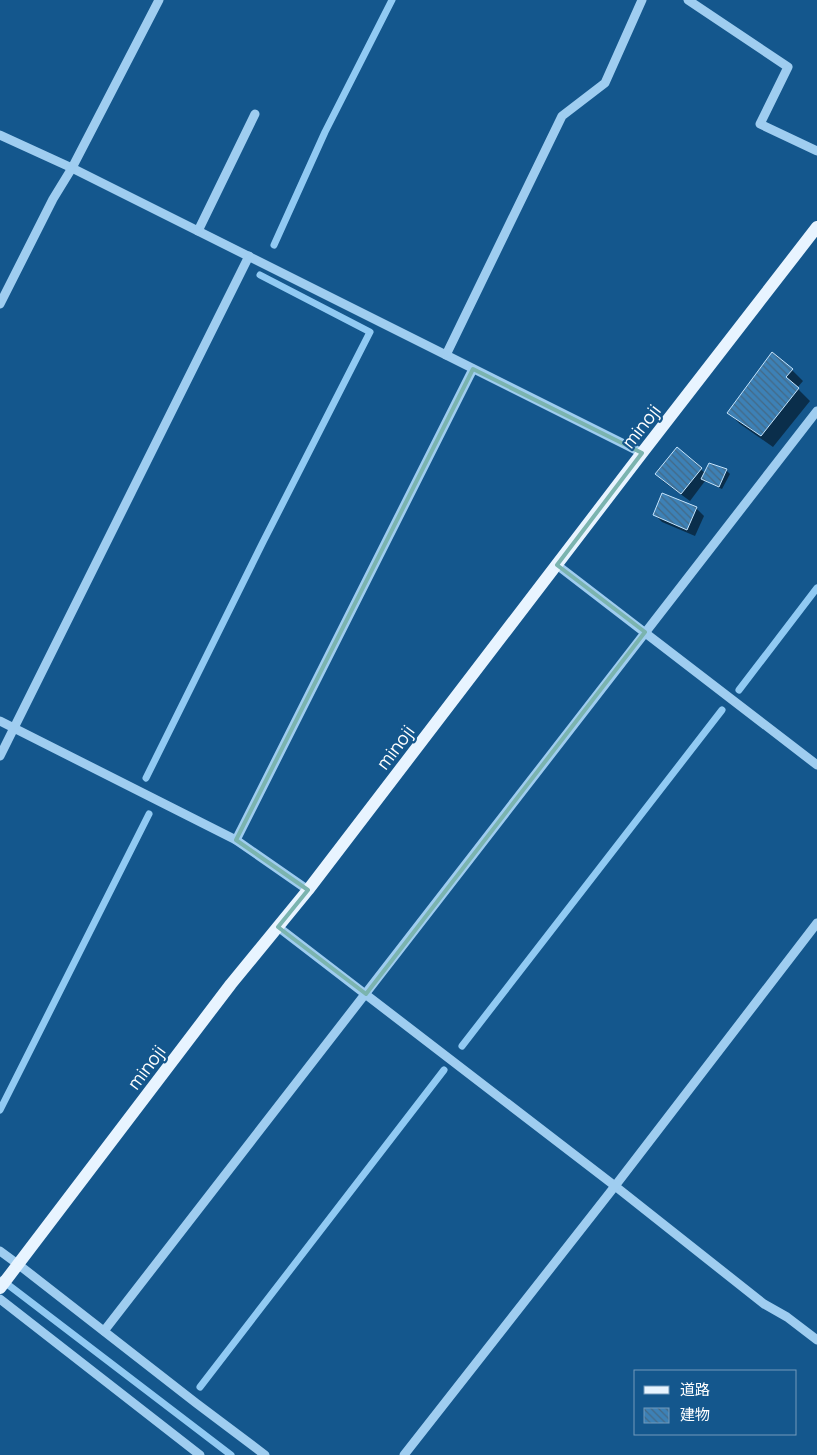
<svg xmlns="http://www.w3.org/2000/svg" width="817" height="1455" font-family="Manrope,'Noto Sans JP',sans-serif">
<style>
.shadow{fill:#0007}
.lines{fill:none;stroke-linecap:round;stroke-linejoin:round}
.stream{stroke:#91caf3;stroke-width:7}
.building{fill:url(#building-back-hatch);stroke:#c5e4fc}
.minor{stroke:#9fcdf0;stroke-width:9}
.major{stroke:#e8f4ff;stroke-width:12}
.marked{fill:none;stroke:#7bb4af;stroke-width:4;stroke-linejoin:round}
.labels{text-anchor:middle;dominant-baseline:central;stroke-width:4.5;stroke-linejoin:round;paint-order:stroke}
.street-label{font-size:18px;fill:#fff;stroke:#14578d}
</style>
<defs>
<pattern id="building-back-hatch" width="6" height="6" patternUnits="userSpaceOnUse" patternTransform="scale(1.25)"><rect width="6" height="6" fill="#3d81b6"/><path d="M-1 5l2 2M0 0l6 6M5-1l2 2" fill="none" stroke="#446986"/></pattern>
</defs>
<rect width="100%" height="100%" fill="#14578d"/>
<g class="shadow">
<polygon points="792,370 803,381 797,388 810,401 773,447 740,424 729,413"/>
<polygon points="677,448 706,474 726,470 730,474 722,489 705,481 690,501 664,482 656,474"/>
<polygon points="696,508 704,516 695,536 662,522 654,514"/>
</g>
<g class="lines">
<g class="stream">
<polyline points="274,245 325,132 392,0"/>
<polyline points="739,690 817,588"/>
<polyline points="146,778 263,542 370,332 260,275"/>
<polyline points="462,1046 722,710"/>
<polyline points="0,1110 149,814"/>
<polyline points="2,1280 231,1455"/>
<polyline points="200,1387 444,1070"/>
</g>
</g>
<g class="building">
<polygon points="772,352 793,369 786,377 799,388 761,436 727,413"/>
<polygon points="677,447 702,468 681,494 655,474"/>
<polygon points="709,463 727,469 719,487 701,479"/>
<polygon points="662,493 697,507 687,530 653,515"/>
</g>
<g class="lines">
<g class="minor">
<polyline points="688,0 788,67 760,124 817,151"/>
<polyline points="0,135 72,168 642,453"/>
<polyline points="198,231 255,114"/>
<polyline points="0,304 53,199 72,168 159,0"/>
<polyline points="446,355 562,116 605,83 642,0"/>
<polyline points="557,565 817,765"/>
<polyline points="0,721 236,840 308,890"/>
<polyline points="0,756 249,256"/>
<polyline points="236,840 473,369"/>
<polyline points="278,927 615,1186 764,1304 787,1317 817,1340"/>
<polyline points="0,1251 19,1265 196,1403 265,1455"/>
<polyline points="0,1299 200,1455"/>
<polyline points="104,1331 817,411"/>
<polyline points="404,1455 615,1186 817,923"/>
</g>
<polyline class="major" points="0,1288 231,984 308,890 642,453 817,227"/>
</g>
<path class="marked" d="M 473,369 L 642,453 L 557,565 L 645,632 L 366,994 L 278,927 L 308,890 L 236,840 Z"/>
<g class="labels">
<g class="street-label">
<text transform="translate(641 426) rotate(-52)">minoji</text>
<text transform="translate(395 747) rotate(-53)">minoji</text>
<text transform="translate(146 1067) rotate(-53)">minoji</text>
</g>
</g>
<rect x="634" y="1370" width="162" height="65" fill="#14578d" stroke="#729abb"/>
<rect x="644" y="1386" width="25" height="8" fill="#e8f4ff" stroke="#729abb"/>
<text x="680" y="1395" font-size="15" fill="#ffffff">道路</text>
<rect x="644" y="1408" width="25" height="15" fill="url(#building-back-hatch)" stroke="#729abb"/>
<text x="680" y="1420" font-size="15" fill="#ffffff">建物</text>
</svg>
